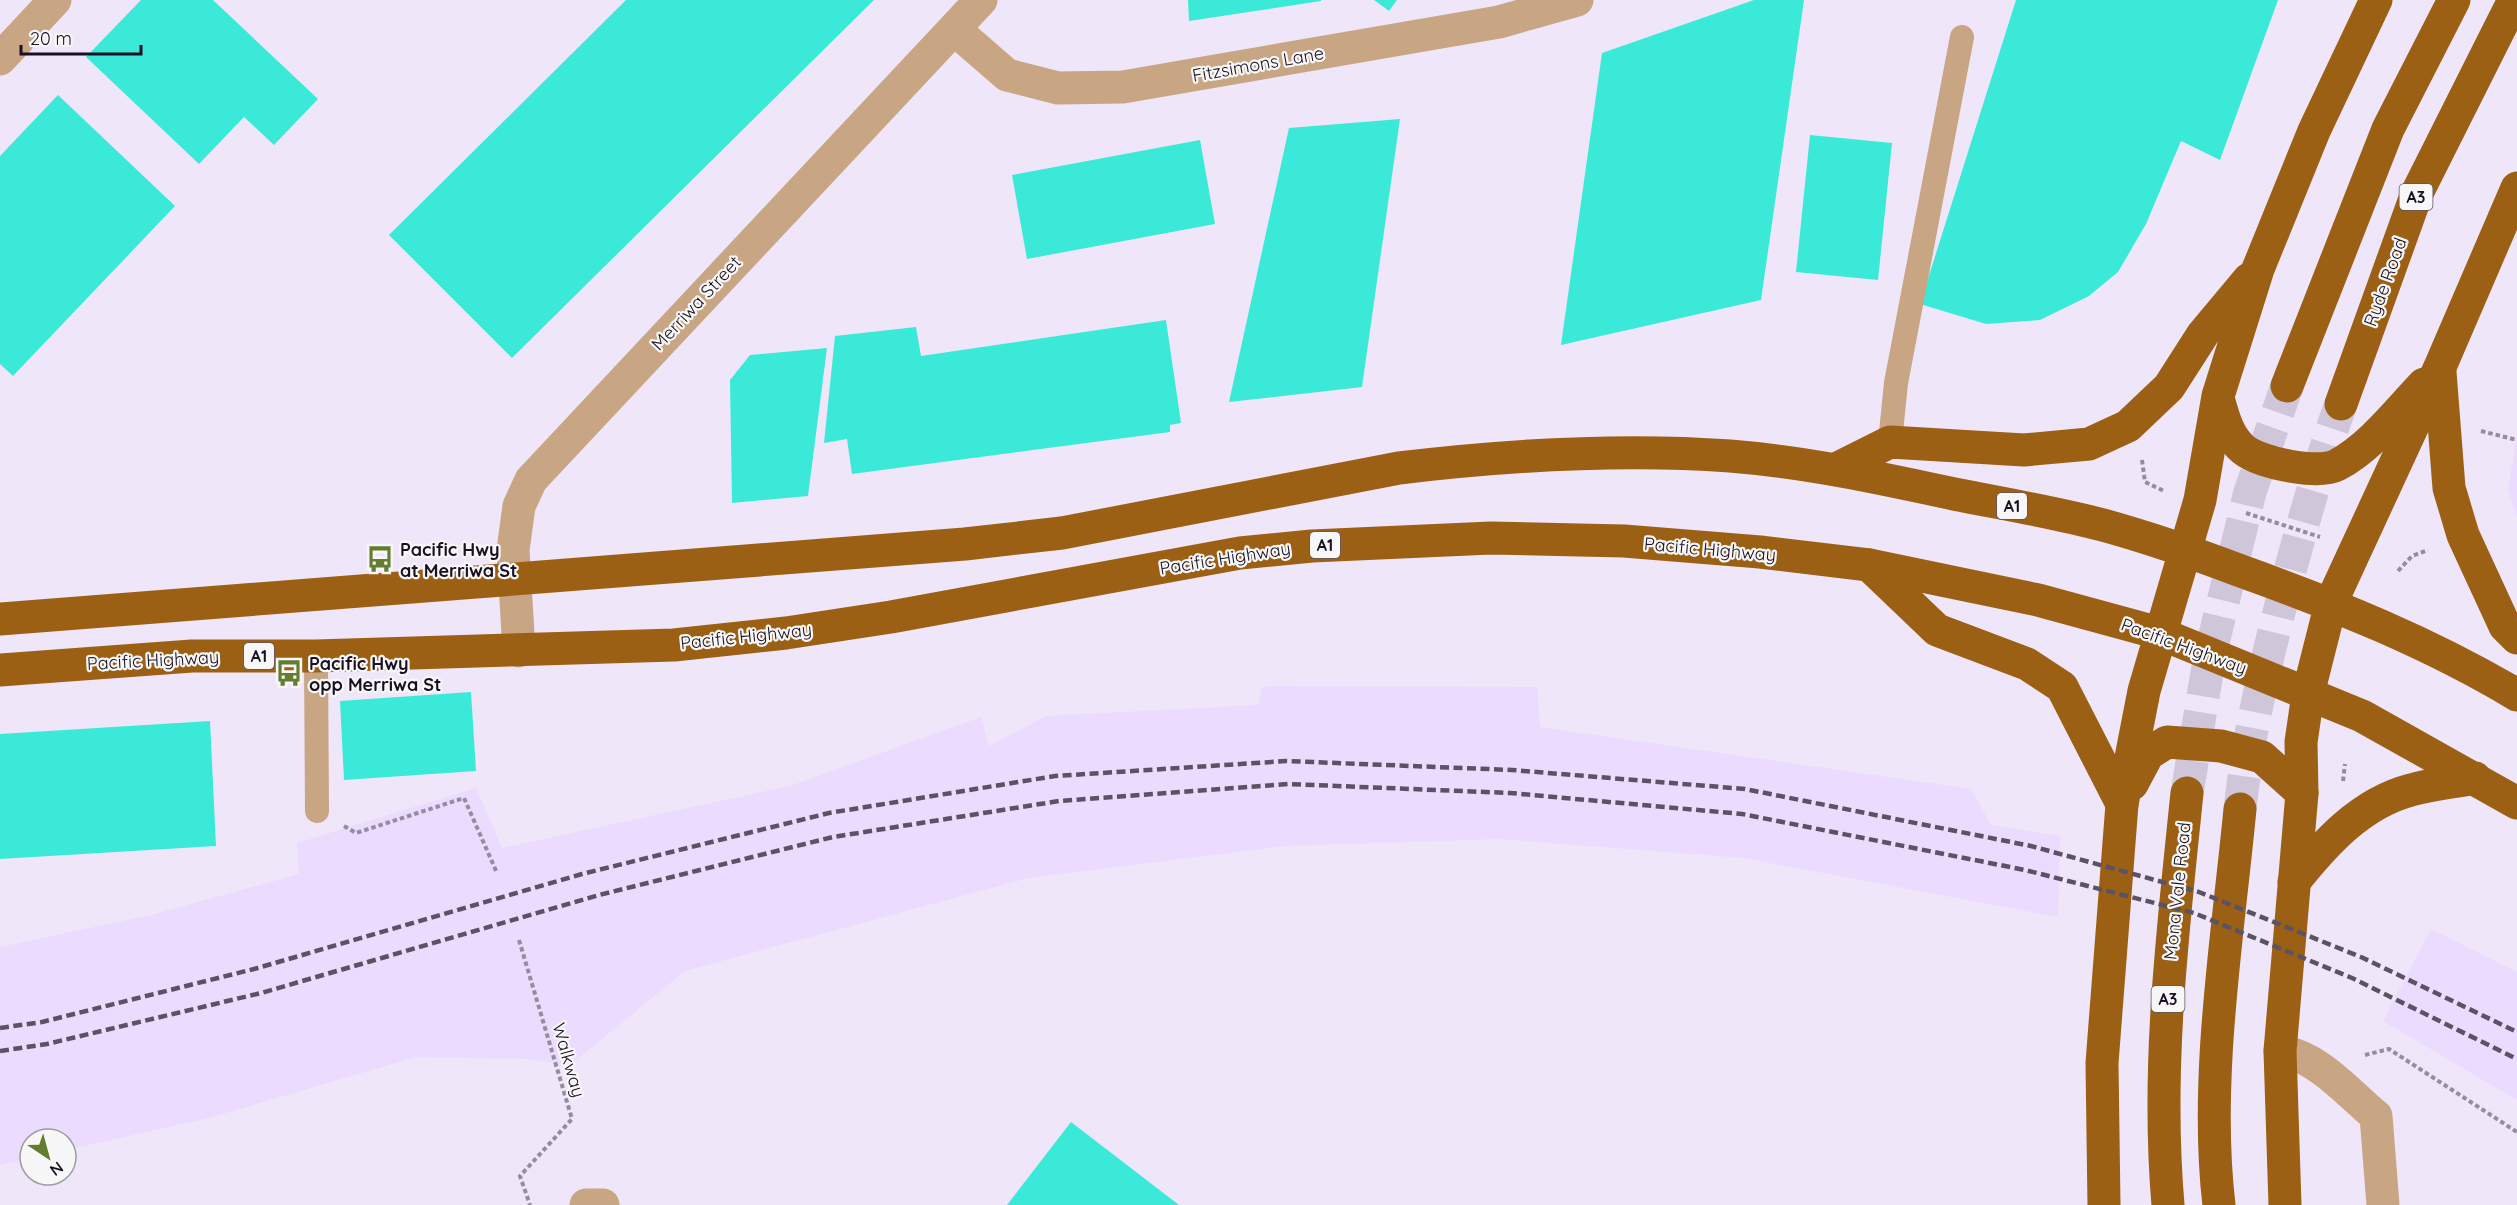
<svg xmlns="http://www.w3.org/2000/svg" width="2517" height="1205" font-family="Quicksand,sans-serif">
<style>
.built{fill:#ebdbfe}
.building{fill:#3be9d9}
.lines{fill:none;stroke-linecap:round;stroke-linejoin:round}
.trunk-tunnel{stroke:#cfc6d9;stroke-width:33;stroke-dasharray:33 16;stroke-linecap:butt}
.path{stroke:#958c9f;stroke-width:4;stroke-dasharray:4.5 3;stroke-linecap:butt}
.service{stroke:#c8a583;stroke-width:24}
.minor{stroke:#c8a583;stroke-width:33}
.trunk{stroke:#9c6014;stroke-width:33}
.rail{stroke:#5b5264;stroke-width:4.5;stroke-dasharray:9 4.5;stroke-linecap:butt}
.labels{text-anchor:middle;dominant-baseline:central;stroke-width:4.5;stroke-linejoin:round;paint-order:stroke}
.shield{fill:#f7f7f7;stroke:#5c5561;stroke-width:1.5}
.shield-label{font-size:16px;font-weight:bold;fill:#191021}
.street-label{font-size:18px;fill:#191021;stroke:#f7f7f7}
.poi-label{font-size:18px;font-weight:bold;fill:#191021;stroke:#f7f7f7;text-anchor:start}
</style>
<rect width="100%" height="100%" fill="#efe6fa"/>
<g class="built">
<polygon points="2517,434 2517,517 2508,489"/>
<polygon points="1272,686 1537,687 1540,727 1971,789 1991,825 2060,836 2058,917 1743,858 1499,839 1286,846 1028,878 685,971 570,1065 528,1059 416,1057 209,1118 66,1150 66,1139 30,1139 30,1158 0,1165 0,947 151,915 299,874 297,843 476,788 502,848 790,786 981,717 989,746 1046,716 1258,705 1262,687"/>
<polygon points="2431,929 2517,972 2517,1100 2383,1021"/>
</g>
<g class="building">
<polygon points="141,0 213,0 318,99 274,145 244,117 199,164 86,57"/>
<polygon points="626,0 874,0 512,358 389,235"/>
<polygon points="1188,0 1321,0 1321,1 1189,21"/>
<polygon points="1374,0 1397,0 1389,11"/>
<polygon points="1754,0 1804,0 1761,300 1561,345 1602,53"/>
<polygon points="2016,0 2278,0 2220,160 2181,141 2146,224 2118,272 2089,296 2040,320 1986,324 1920,304"/>
<polygon points="58,95 175,206 13,376 0,364 0,156"/>
<polygon points="1400,119 1362,387 1229,402 1289,128"/>
<polygon points="1810,135 1892,143 1878,280 1796,272"/>
<polygon points="1200,140 1215,224 1027,259 1012,175"/>
<polygon points="1166,320 1181,423 1170,425 1170,432 852,474 847,439 824,443 835,336 916,327 921,356"/>
<polygon points="827,348 808,496 732,503 730,380 750,355"/>
<polygon points="471,692 476,771 344,780 340,701"/>
<polygon points="210,721 216,846 0,859 0,734"/>
<polygon points="1071,1122 1179,1205 1007,1205"/>
</g>
<g class="lines">
<g class="trunk-tunnel">
<polyline points="2187,793 2210,655 2250,492 2287,386"/>
<path d="M 2240,809 C 2248,734 2266,662 2285,589 C 2302,527 2319,464 2341,404"/>
</g>
<g class="path">
<polyline points="2481,431 2517,440"/>
<polyline points="2142,460 2145,482 2164,491"/>
<polyline points="2246,513 2320,537"/>
<polyline points="2398,571 2412,556 2428,550"/>
<polyline points="2343,781 2345,764"/>
<polyline points="344,826 356,833 464,798 497,873"/>
<polyline points="519,940 572,1119 520,1176 530,1205"/>
<polyline points="2365,1055 2389,1049 2517,1132"/>
</g>
<g class="service">
<polyline points="1890,442 1896,383 1962,37"/>
<polyline points="316,656 317,811"/>
</g>
<g class="minor">
<polyline points="954,29 1007,75 1058,88 1123,87 1499,22 1577,0"/>
<polyline points="0,59 55,0"/>
<polyline points="519,651 513,550 519,506 531,480 981,0"/>
<path d="M 2280,1051 C 2318,1056 2348,1093 2376,1116 L 2383,1205"/>
<polyline points="586,1205 603,1205"/>
</g>
<g class="trunk">
<polyline points="2440,372 2449,488 2463,535 2505,626 2517,638"/>
<polyline points="2287,386 2388,129 2454,0"/>
<path d="M 2218,398 C 2223,416 2228,437 2244,450 C 2261,463 2318,475 2337,465 C 2371,447 2398,411 2424,384"/>
<polyline points="2341,404 2417,193 2514,0"/>
<polyline points="1836,469 1890,442 2024,450 2089,444 2128,426 2169,387 2203,334 2249,279"/>
<polyline points="1869,565 1937,630 2027,664 2062,687 2122,804"/>
<path d="M 0,619 L 965,544 L 1062,533 L 1399,468 C 1508,455 1621,448 1730,456 C 1806,462 1880,478 1954,494 C 2004,504 2054,512 2103,525 C 2150,538 2196,554 2241,571 C 2336,605 2430,643 2517,695"/>
<polyline points="0,670 192,656 316,656 674,645 786,633 891,617 1240,553 1312,546 1491,538 1624,541 1760,552 1869,565 2038,600 2159,633 2362,716 2517,803"/>
<polyline points="2132,784 2148,754 2167,742 2221,746 2262,757 2302,793"/>
<path d="M 2294,882 C 2325,843 2361,803 2411,790 C 2432,784 2454,782 2475,778"/>
<polyline points="2104,1205 2102,1063 2122,804 2144,691 2200,500 2218,396 2258,269 2314,131 2376,0"/>
<path d="M 2168,1205 C 2156,1067 2173,930 2187,793"/>
<path d="M 2219,1205 C 2204,1080 2228,935 2240,809"/>
<polyline points="2285,1205 2280,1051 2302,793 2301,742 2308,694 2331,603 2440,367 2517,188"/>
</g>
<g class="rail">
<polyline points="0,1028 42,1022 254,969 582,874 829,813 1055,776 1286,761 1512,770 1745,789 2031,846 2199,892 2361,957 2517,1032"/>
<polyline points="0,1051 47,1044 261,993 599,895 833,837 1059,801 1288,784 1510,793 1742,814 2025,870 2194,913 2352,978 2517,1059"/>
</g>
</g>
<defs>
<symbol id="bus-bare" viewBox="-9 -9 18 18"><path d="M-5-6H5V4H4V6H2V4H-2V6H-4V4H-5ZM-3.5-4V0h7V-4ZM-3.5 1.2v1.5H-2V1.2ZM2 1.2v1.5H3.5V1.2Z" fill="#627c30" stroke="#f7f7f7" stroke-width="2.5" paint-order="stroke"/></symbol>
</defs>
<g fill-rule="evenodd">
<use href="#bus-bare" x="361" y="540" width="38" height="38"/>
<use href="#bus-bare" x="270" y="654" width="38" height="38"/>
</g>
<g class="labels">
<g class="shield">
<rect x="2399.5" y="184" width="33" height="26" rx="4.5"/>
<rect x="1997" y="493" width="30" height="26" rx="4.5"/>
<rect x="1310" y="532" width="30" height="26" rx="4.5"/>
<rect x="244" y="643" width="30" height="26" rx="4.5"/>
<rect x="2151.5" y="986" width="33" height="26" rx="4.5"/>
</g>
<g class="shield-label">
<text x="2416" y="197">A3</text>
<text x="2012" y="506">A1</text>
<text x="1325" y="545">A1</text>
<text x="259" y="656">A1</text>
<text x="2168" y="999">A3</text>
</g>
<g class="street-label">
<text transform="translate(1258 64) rotate(-10)">Fitzsimons Lane</text>
<text transform="translate(2385 282) rotate(-70)">Ryde Road</text>
<text transform="translate(696 303) rotate(-47)">Merriwa Street</text>
<text transform="translate(1710 549) rotate(5)">Pacific Highway</text>
<text transform="translate(1225 558) rotate(-9)">Pacific Highway</text>
<text transform="translate(746 636) rotate(-6)">Pacific Highway</text>
<text transform="translate(2184 646) rotate(20)">Pacific Highway</text>
<text transform="translate(153 660) rotate(-3)">Pacific Highway</text>
<text transform="translate(2177 891) rotate(-84)">Mona Vale Road</text>
<text transform="translate(569 1060) rotate(74)">Walkway</text>
</g>
<g class="poi-label">
<text x="400" y="549">Pacific Hwy<tspan x="400" dy="21">at Merriwa St</tspan></text>
<text x="309" y="663">Pacific Hwy<tspan x="309" dy="21">opp Merriwa St</tspan></text>
</g>
</g>
<g transform="translate(48 1157) rotate(144)"><circle r="28" fill="#f7f7f7" stroke="#9e9ba1" stroke-width="1.5"/>
<path d="M0-4.5L10 22L0 15L-10 22Z" fill="#627c30"/>
<text y="-9" font-size="16" font-weight="bold" text-anchor="middle" fill="#191021">N</text>
</g>
<path d="M21 45v9h120v-9" fill="none" stroke="#191021" stroke-width="3"/>
<text x="30" y="45" font-size="18" fill="#191021" stroke="#f7f7f7" stroke-width="4.5" paint-order="stroke">20 m</text>
</svg>
